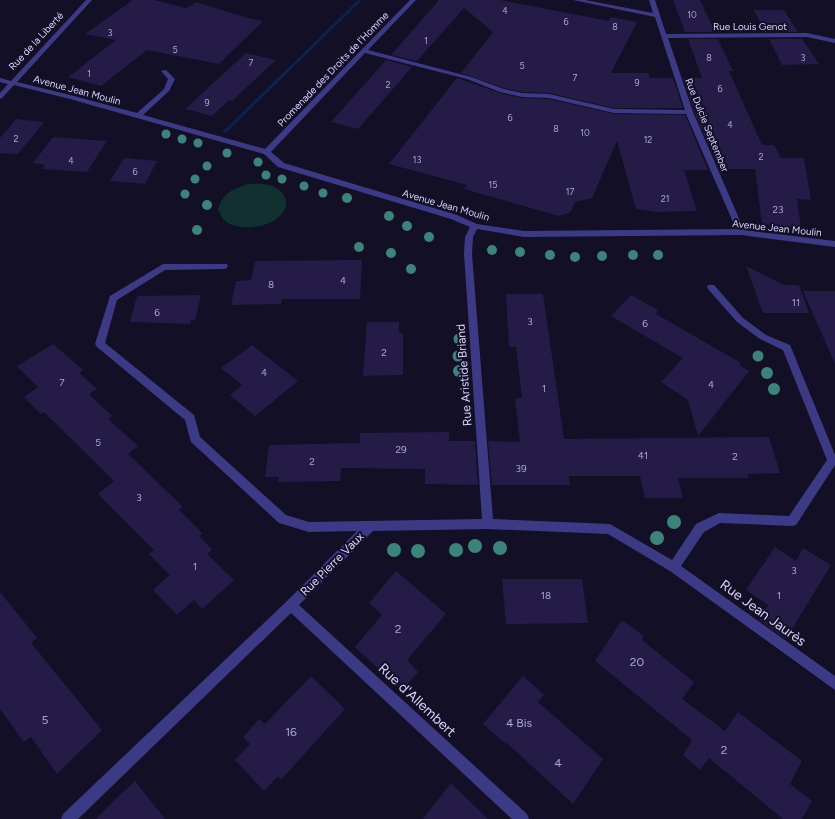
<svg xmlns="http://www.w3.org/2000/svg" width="835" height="819" font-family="Figtree,sans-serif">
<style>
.green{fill:#12302f}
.water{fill:#0c2248}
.building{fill:#241b47}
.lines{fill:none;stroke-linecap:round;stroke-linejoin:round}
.minor{fill:#3d3a85;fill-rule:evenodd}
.tree{fill:#3d827b}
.labels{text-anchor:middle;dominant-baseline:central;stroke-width:4;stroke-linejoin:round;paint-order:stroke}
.far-number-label{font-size:9px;fill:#aca6d1}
.far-street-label{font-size:10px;fill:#d9d4ff;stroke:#130f26}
.number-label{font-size:10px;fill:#aca6d1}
.street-label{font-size:12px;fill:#d9d4ff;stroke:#130f26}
.near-number-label{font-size:12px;fill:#aca6d1}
.near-street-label{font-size:14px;fill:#d9d4ff;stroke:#130f26}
</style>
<rect width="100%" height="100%" fill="#130f26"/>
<path class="green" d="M 248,184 C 256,184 264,183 272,186 C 285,190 291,204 281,215 C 270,228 238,232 224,220 C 222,218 220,213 218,210 C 223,192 232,190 248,184 Z"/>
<polygon class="water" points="358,0 362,0 226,133 222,132"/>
<g class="building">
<polygon points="133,0 154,0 186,8 196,2 248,18 263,21 219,64 147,50 101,86 68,77 116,40 85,34"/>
<polygon points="439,0 500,0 609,21 610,17 637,22 611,73 648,73 650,78 673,78 683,108 614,108 549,93 522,92 504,88 461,73 493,32 464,8 417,61 391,55"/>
<polygon points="673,0 700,0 715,32 685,32"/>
<polygon points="754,10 784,10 798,32 765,32"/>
<polygon points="688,39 718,39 733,71 729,71 762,145 774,145 781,158 804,158 811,200 797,199 801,229 762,224 755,169 719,169 694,111 683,78 702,78"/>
<polygon points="769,39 802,39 819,64 782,65"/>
<polygon points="247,52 249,54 276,60 232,101 229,100 212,116 185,109"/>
<polygon points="386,60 412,67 358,129 331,122"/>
<polygon points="457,78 500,93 522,98 549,99 614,114 685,115 708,170 684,170 697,211 656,212 636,209 617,141 592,198 575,202 571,212 559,216 464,189 467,185 389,164"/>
<polygon points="16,119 44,122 18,154 0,153 0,138"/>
<polygon points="53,137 107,141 87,172 42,169 45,165 33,163"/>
<polygon points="124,158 157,161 145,184 110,181"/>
<polygon points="350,260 362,260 360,299 282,299 281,304 231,305 236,281 251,280 255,261"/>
<polygon points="746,266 784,285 799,285 809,313 763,313"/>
<polygon points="803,291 835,291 835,364"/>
<polygon points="506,294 543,294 564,439 769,437 780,473 747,474 749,478 678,478 683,498 645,498 640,476 569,476 570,485 492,485 488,441 520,442 515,398 522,398 516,347 509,347"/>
<polygon points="201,295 195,320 191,320 190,324 130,322 137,296"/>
<polygon points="631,295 658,310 656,314 741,363 739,365 749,371 698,436 688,400 661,382 683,358 611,316"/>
<polygon points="367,322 399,322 399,333 403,333 403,375 363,376"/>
<polygon points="53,344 83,370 79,373 97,389 89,394 112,416 108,419 138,446 128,454 183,507 179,510 202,533 200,536 212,550 207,554 234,580 202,609 194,600 177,615 153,590 170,575 149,554 154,550 98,494 114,481 44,412 41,414 24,397 38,387 17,366"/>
<polygon points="252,345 298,381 255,416 230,395 242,385 221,368"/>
<polygon points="449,432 449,441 475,441 478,485 425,484 425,469 341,468 340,481 278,482 279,477 265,477 269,445 360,443 360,433"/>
<polygon points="775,547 796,561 803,548 831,565 786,639 759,620 768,605 746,590"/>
<polygon points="396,571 446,614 407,660 418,672 402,691 355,647 382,615 369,603"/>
<polygon points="502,579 582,579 588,623 506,624"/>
<polygon points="0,592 37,638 31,643 102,730 57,774 31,737 24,742 0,709"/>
<polygon points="622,620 644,636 642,640 694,682 682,699 725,731 738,712 802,761 790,784 812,801 802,819 783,819 709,758 700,770 683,755 692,740 595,661"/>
<polygon points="311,676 345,709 281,780 278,776 264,791 235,760 250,744 243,737 259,719 265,724"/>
<polygon points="523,676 544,695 538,702 603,759 573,804 507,743 506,744 483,724"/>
<polygon points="135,781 165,819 96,819 123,792"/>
<polygon points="451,783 488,819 423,819"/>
</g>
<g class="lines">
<path class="minor" d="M 86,0 L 92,0 L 17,82 L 74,96 L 137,113 L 164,89 L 168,79 L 161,71 L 166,70 L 175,79 L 169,91 L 143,115 L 265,149 L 410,0 L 416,0 L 368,50 L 471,77 L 504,89 L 522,93 L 549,94 L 614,109 L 685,110 L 655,17 L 573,0 L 585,0 L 653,13 L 649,0 L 655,0 L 666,34 L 807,33 L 835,39 L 835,43 L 807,37 L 668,38 L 693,112 L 744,230 L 835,241 L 835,247 L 741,235 L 524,237 L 477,229 L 473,237 L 472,254 L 493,519 L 610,524 L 672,560 L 696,524 L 719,513 L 789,516 L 827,460 L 783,350 L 760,339 L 737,322 L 708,289 L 707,287 L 708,285 L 714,285 L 743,318 L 766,335 L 790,345 L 835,455 L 835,465 L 796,525 L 792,526 L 720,523 L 704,532 L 681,566 L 835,676 L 835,690 L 670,571 L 608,534 L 488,529 L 373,531 L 299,605 L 527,814 L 529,819 L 512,819 L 291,613 L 78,819 L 61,819 L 63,814 L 287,601 L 357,531 L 309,532 L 279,523 L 191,442 L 185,420 L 97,347 L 95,344 L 110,296 L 163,264 L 227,264 L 228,266 L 227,268 L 224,269 L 165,270 L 117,300 L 105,343 L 194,415 L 200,437 L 286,515 L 309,522 L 482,519 L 464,254 L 465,237 L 470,227 L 451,219 L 278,167 L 264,154 L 70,99 L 14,85 L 2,98 L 0,99 L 0,93 L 8,84 L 0,82 L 0,78 L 11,81 ZM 365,53 L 467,79 L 500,92 L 522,97 L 549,98 L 614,113 L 686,114 L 736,229 L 524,231 L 477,224 L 457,215 L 284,163 L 271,152 Z"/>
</g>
<g class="tree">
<circle cx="166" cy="134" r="4.5"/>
<circle cx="182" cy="139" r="4.5"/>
<circle cx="198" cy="143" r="4.5"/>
<circle cx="227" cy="153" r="4.5"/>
<circle cx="258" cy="162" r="4.5"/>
<circle cx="207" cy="166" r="4.5"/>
<circle cx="266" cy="175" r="4.5"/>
<circle cx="195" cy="179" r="4.5"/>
<circle cx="282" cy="179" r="4.5"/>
<circle cx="304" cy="186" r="4.5"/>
<circle cx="323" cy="193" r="4.5"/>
<circle cx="185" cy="194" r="4.5"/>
<circle cx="347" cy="198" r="5"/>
<circle cx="207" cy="205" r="5"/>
<circle cx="389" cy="216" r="5"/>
<circle cx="407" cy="226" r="5"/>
<circle cx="197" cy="230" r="5"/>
<circle cx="429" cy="237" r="5"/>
<circle cx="359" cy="247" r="5"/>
<circle cx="492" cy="250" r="5"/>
<circle cx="520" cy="252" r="5"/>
<circle cx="391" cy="253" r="5"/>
<circle cx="550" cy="255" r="5"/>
<circle cx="633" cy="255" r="5"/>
<circle cx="658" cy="255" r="5"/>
<circle cx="602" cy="256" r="5"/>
<circle cx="575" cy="257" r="5"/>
<circle cx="411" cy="269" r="5"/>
<circle cx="459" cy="339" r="5.5"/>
<circle cx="458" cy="356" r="5.5"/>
<circle cx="758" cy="356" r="5.5"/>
<circle cx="459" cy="371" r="6"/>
<circle cx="767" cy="373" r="6"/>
<circle cx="774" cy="389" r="6"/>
<circle cx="674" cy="522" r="7"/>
<circle cx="657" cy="538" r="7"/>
<circle cx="475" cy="546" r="7"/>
<circle cx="500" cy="548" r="7"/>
<circle cx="394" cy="550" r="7"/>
<circle cx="456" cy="550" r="7"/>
<circle cx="418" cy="551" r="7"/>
</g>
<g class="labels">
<g class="far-number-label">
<text x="505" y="10">4</text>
<text x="692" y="14">10</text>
<text x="566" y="21">6</text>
<text x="615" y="26">8</text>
<text x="110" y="32">3</text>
<text x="426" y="40">1</text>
<text x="175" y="49">5</text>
<text x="709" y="57">8</text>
<text x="803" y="57">3</text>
<text x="251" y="62">7</text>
<text x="522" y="65">5</text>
<text x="89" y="73">1</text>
<text x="575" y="77">7</text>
<text x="637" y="82">9</text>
<text x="388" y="84">2</text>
<text x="720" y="88">6</text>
<text x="207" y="102">9</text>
<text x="510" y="117">6</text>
<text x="730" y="124">4</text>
<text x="556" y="128">8</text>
<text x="585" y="132">10</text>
<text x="16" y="138">2</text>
<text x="648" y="139">12</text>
<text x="761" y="156">2</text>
<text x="417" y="159">13</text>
<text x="71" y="160">4</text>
<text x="135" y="171">6</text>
<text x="493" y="184">15</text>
<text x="570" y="191">17</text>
<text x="665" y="198">21</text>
</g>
<g class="far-street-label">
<text x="750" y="26">Rue Louis Genot</text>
<text transform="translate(36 41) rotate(-47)">Rue de la Liberté</text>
<text transform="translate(333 69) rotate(-46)">Promenade des Droits de l'Homme</text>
<text transform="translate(77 90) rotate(15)">Avenue Jean Moulin</text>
<text transform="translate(707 125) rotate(68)">Rue Dulcie September</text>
<text transform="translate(446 205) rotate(16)">Avenue Jean Moulin</text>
<text transform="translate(777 228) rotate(6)">Avenue Jean Moulin</text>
</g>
<g class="number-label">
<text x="778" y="209">23</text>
<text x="343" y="280">4</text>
<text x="271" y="284">8</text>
<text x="796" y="302">11</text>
<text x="157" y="312">6</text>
<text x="530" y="321">3</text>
<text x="645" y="323">6</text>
<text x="384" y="352">2</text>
<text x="264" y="372">4</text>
<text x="62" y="382">7</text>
<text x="711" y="384">4</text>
<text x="544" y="388">1</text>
<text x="98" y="442">5</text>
<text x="401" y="449">29</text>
<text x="643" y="455">41</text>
<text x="735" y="456">2</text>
<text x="312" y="461">2</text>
<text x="521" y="468">39</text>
<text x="139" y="497">3</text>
<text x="195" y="566">1</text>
<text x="794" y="570">3</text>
<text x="546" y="595">18</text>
<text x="779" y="595">1</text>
</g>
<g class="street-label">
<text transform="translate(464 375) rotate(-94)">Rue Aristide Briand</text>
<text transform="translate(332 564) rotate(-45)">Rue Pierre Vaux</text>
</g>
<g class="near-number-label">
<text x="398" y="629">2</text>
<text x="637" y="662">20</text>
<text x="45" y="720">5</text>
<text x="519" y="723">4 Bis</text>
<text x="291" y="732">16</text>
<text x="724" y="750">2</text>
<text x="558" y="763">4</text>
</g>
<g class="near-street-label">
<text transform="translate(763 613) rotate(36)">Rue Jean Jaurès</text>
<text transform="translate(417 700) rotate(43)">Rue d'Allembert</text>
</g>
</g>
</svg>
